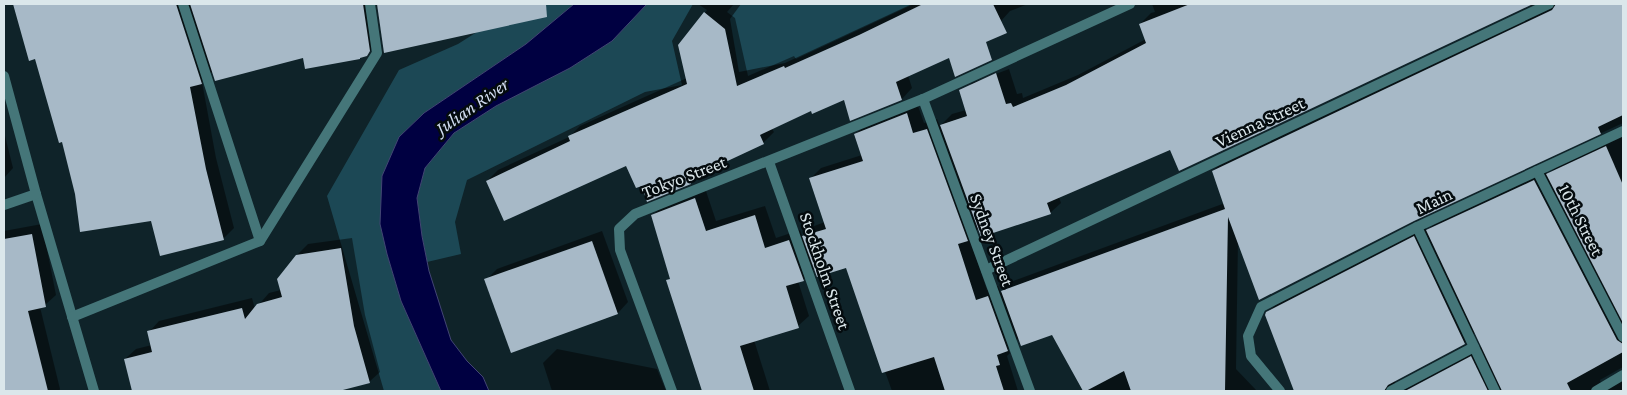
<svg xmlns="http://www.w3.org/2000/svg" width="1627" height="395" font-family="'Crimson Pro',serif">
<style>
.green{fill:#1c4855}
.water{fill:#000041;stroke:#424574}
.shadow{fill:#0007;fill-rule:evenodd}
.building{fill:#a7b9c7}
.lines{fill:none;stroke-linecap:round;stroke-linejoin:round}
.minor{stroke:#457679;stroke-width:10}
.labels{text-anchor:middle;dominant-baseline:central;stroke-width:5;stroke-linejoin:round;paint-order:stroke}
.street-label{font-size:18px;fill:#dbe7eb;stroke:#040b0e}
.water-label{font-size:19px;font-style:italic;fill:#d1dcf0;stroke:#040b0e}
</style>
<rect width="100%" height="100%" fill="#0f2329"/>
<g class="green">
<polygon points="521,4 574,4 526,44 424,113 399,137 387,254 401,301 441,391 384,391 327,196 399,70 458,44"/>
<polygon points="647,4 693,4 672,41 682,85 645,92 467,180 455,222 461,254 427,262 422,236 417,198 425,168 454,133 496,106 570,68 612,41"/>
<polygon points="741,4 912,4 785,63 739,72 730,19"/>
</g>
<polygon class="water" points="574,4 647,4 612,41 570,68 496,106 454,133 425,168 417,198 422,236 429,271 451,340 467,361 483,377 489,391 441,391 401,301 387,254 380,224 382,176 399,137 424,113 526,44"/>
<g class="shadow">
<polygon points="16,4 375,4 377,44 366,55 304,57 213,71 202,82 216,158 234,228 224,238 152,220 76,193 63,140 35,58 30,59"/>
<polygon points="378,4 513,4 515,14 385,51"/>
<polygon points="698,4 734,4 727,12 735,18 748,76 794,56 796,59 914,4 1028,4 1010,11 1001,21 908,75 912,88 902,99 851,119 844,98 812,110 772,129 774,132 763,143 701,173 690,183 642,184 627,164 487,181 498,170 569,137 580,126 687,78 705,13 707,10"/>
<polygon points="1152,4 1531,4 1180,170 1171,149 1059,197 1061,203 1050,213 979,228 969,237 987,290 998,286 1001,293 1013,281 1225,203 1213,171 1224,160 1554,4 1567,25 1602,4 1623,4 1623,123 1414,220 1238,240 1236,369 1257,391 1085,391 1053,333 1019,338 1008,349 1010,353 1007,356 1018,391 892,391 847,266 815,268 803,280 798,281 809,316 798,326 754,340 770,391 703,391 668,281 671,278 652,216 663,205 705,188 716,221 765,206 776,238 800,230 803,238 814,226 825,222 811,178 821,168 862,155 856,134 866,124 917,103 924,123 937,119 940,126 952,114 966,110 961,94 972,83 1009,69 1017,94 1022,93 1023,98 1078,75 1146,39 1140,24 1151,13 1155,12"/>
<polygon points="4,132 13,168 4,178"/>
<path d="M 1623,134 L 1623,367 L 1600,380 L 1601,384 L 1623,380 L 1623,391 L 1346,391 L 1342,383 L 1321,391 L 1295,391 L 1266,315 L 1279,301 L 1425,226 L 1427,231 L 1438,220 L 1545,170 L 1548,175 L 1559,164 ZM 1476,332 L 1483,346 L 1406,387 L 1399,387 L 1395,383 L 1395,380 L 1464,343 Z"/>
<polygon points="42,224 56,295 45,305 40,307 60,389 59,391 4,391 4,231"/>
<polygon points="602,231 628,302 618,313 511,351 486,280 497,269"/>
<polygon points="352,238 365,315 380,372 369,382 334,391 133,391 125,359 136,349 152,345 149,332 159,321 252,298 255,309 269,293 281,290 297,255 308,244"/>
<polygon points="557,349 657,369 666,391 552,391 543,363"/>
</g>
<g class="building">
<polygon points="13,4 176,4 202,84 190,87 206,169 224,240 160,256 151,221 80,232 75,194 62,142 59,143 35,59 29,61"/>
<polygon points="190,4 363,4 370,51 367,56 360,58 360,59 305,69 303,58 215,81"/>
<polygon points="377,4 546,4 547,17 384,53"/>
<polygon points="923,4 993,4 1007,33 986,42 992,60 955,77 949,58 896,82 902,100 850,121 844,100 812,114 811,111 760,135 764,144 689,179 691,184 647,202 642,186 636,188 626,166 504,221 486,181 570,141 568,136 687,84 678,45 704,12 725,29 737,86 784,66 785,68 859,35"/>
<polygon points="1190,4 1533,4 1179,171 1170,150 1047,203 1051,214 981,237 940,125 967,116 959,90 996,73 1006,104 1011,103 1013,107 1066,85 1146,43 1139,24"/>
<polygon points="1556,4 1623,4 1623,115 1598,127 1601,134 1414,221 1259,300 1228,217 1225,391 1131,391 1124,371 1086,391 1083,391 1052,335 1021,346 1001,291 1225,209 1212,171 1552,10"/>
<polygon points="907,113 913,133 927,129 968,241 958,244 976,300 988,296 1008,351 997,355 1000,365 996,366 1004,391 945,391 934,357 882,373 846,268 817,277 802,236 826,229 809,178 863,161 854,134"/>
<polygon points="1606,146 1623,185 1623,323 1546,174"/>
<polygon points="1534,180 1617,340 1623,344 1623,352 1567,383 1571,391 1502,391 1426,230"/>
<polygon points="695,198 706,231 755,215 765,248 789,240 804,281 786,286 799,328 740,346 754,391 702,391 666,280 670,279 651,215"/>
<polygon points="32,234 46,307 28,311 48,391 4,391 4,239"/>
<polygon points="1414,236 1465,344 1388,385 1384,391 1294,391 1265,315 1266,312"/>
<polygon points="592,241 618,314 511,353 484,279"/>
<polygon points="341,248 354,326 370,383 339,391 132,391 124,359 152,352 147,331 242,308 245,319 257,304 282,297 277,279 296,255"/>
<polygon points="1471,356 1488,391 1405,391"/>
</g>
<g class="lines">
<g class="minor">
<polyline points="183,4 260,241"/>
<polyline points="4,76 36,194 94,391"/>
<polyline points="923,99 1030,391"/>
<polyline points="769,162 850,391"/>
<polyline points="1537,171 1623,337"/>
<polyline points="4,205 36,194"/>
<polyline points="1417,227 1495,391"/>
<polyline points="986,270 1549,4"/>
<polyline points="72,317 260,241 377,53 370,4"/>
<polyline points="672,391 620,250 619,229 635,214 923,99 1130,4"/>
<polyline points="1280,391 1251,356 1248,336 1261,307 1417,227 1623,131"/>
<polyline points="1391,391 1474,347"/>
<polyline points="1596,391 1623,375"/>
</g>
</g>
<g class="labels">
<g class="street-label">
<text transform="translate(1260 122) rotate(-25)">Vienna Street</text>
<text transform="translate(684 177) rotate(-21)">Tokyo Street</text>
<text transform="translate(1434 201) rotate(-25)">Main</text>
<text transform="translate(1581 220) rotate(63)">10th Street</text>
<text transform="translate(992 240) rotate(70)">Sydney Street</text>
<text transform="translate(825 271) rotate(71)">Stockholm Street</text>
</g>
<g class="water-label">
<text transform="translate(472 106) rotate(-35)">Julian River</text>
</g>
</g>
<rect width="1627" height="395" fill="none" stroke="#dbe7eb" stroke-width="10"/>
</svg>
